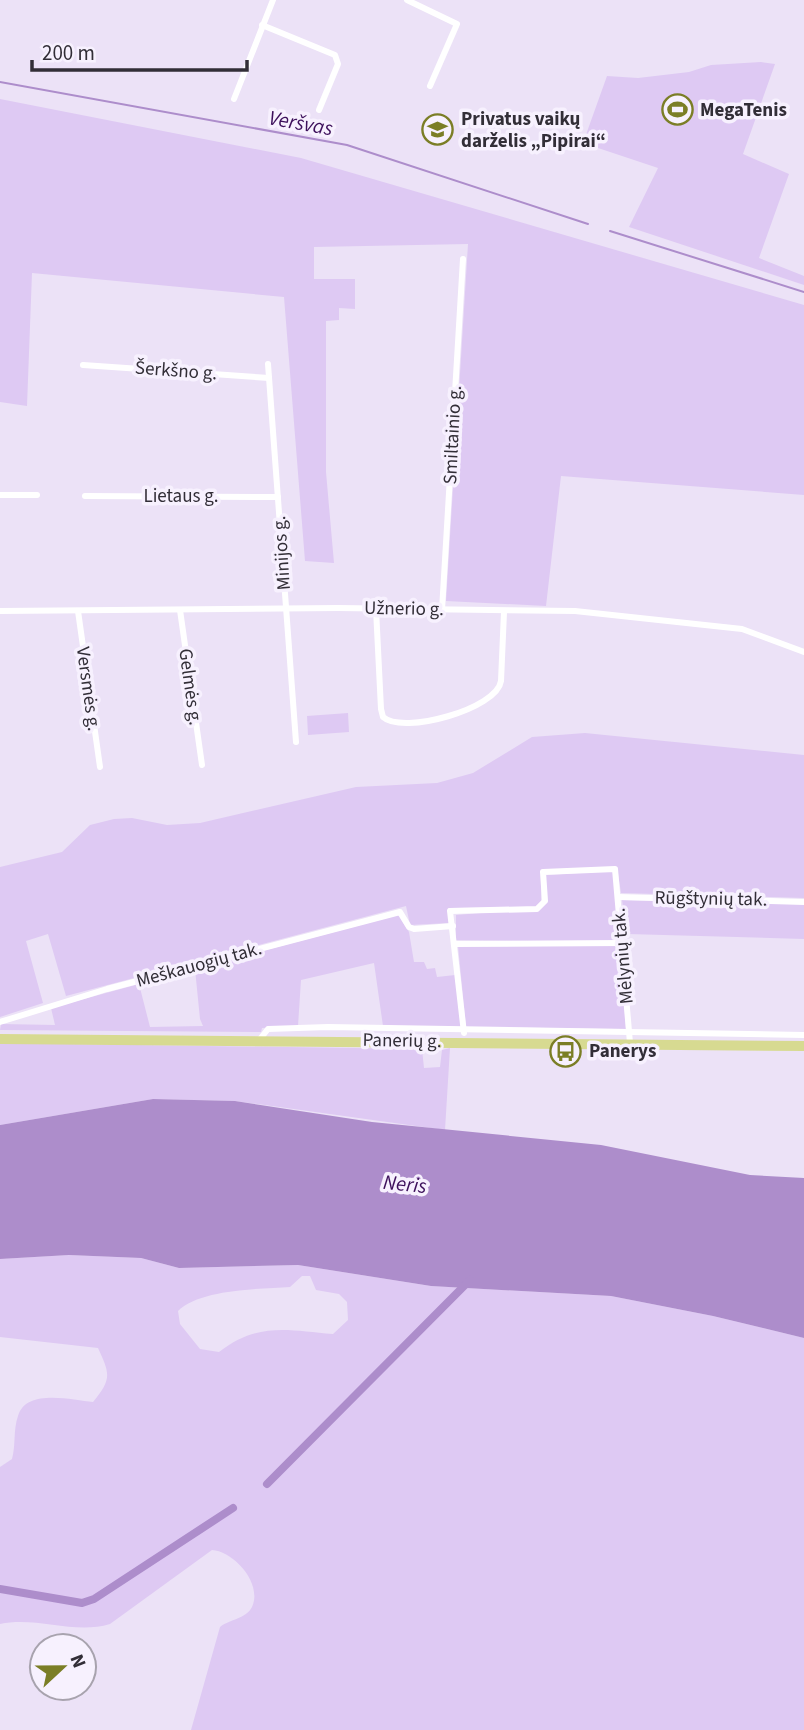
<svg xmlns="http://www.w3.org/2000/svg" width="804" height="1730" font-family="'Source Sans 3',sans-serif">
<style>
.green{fill:#dec9f3;fill-rule:evenodd}
.water{fill:#ad8dcb}
.lines{fill:none;stroke-linecap:round;stroke-linejoin:round}
.stream{stroke:#ad8dcb;stroke-width:2}
.canal{stroke:#ad8dcb;stroke-width:8}
.minor{stroke:#fff;stroke-width:6}
.primary{stroke:#d7da91;stroke-width:10}
.labels{text-anchor:middle;dominant-baseline:central;stroke-width:7;stroke-linejoin:round;paint-order:stroke}
.poi-label{font-size:19px;font-weight:bold;fill:#322e37;stroke:#f7f1fe;text-anchor:start}
.street-label{font-size:19px;fill:#322e37;stroke:#f7f1fe}
.water-label{font-size:21px;font-style:italic;fill:#3d105b;stroke:#f7f1fe}
</style>
<rect width="100%" height="100%" fill="#ece2f7"/>
<g class="green">
<polygon points="761,62 775,64 743,154 789,174 759,258 804,276 804,285 629,227 658,168 583,143 607,76 638,78 689,72 711,65"/>
<polygon points="0,99 301,158 804,305 804,495 561,476 546,606 446,601 468,244 314,247 314,279 355,279 355,309 339,308 339,320 326,321 326,472 334,563 305,561 284,297 32,273 27,406 0,402"/>
<polygon points="348,713 349,732 308,735 307,716"/>
<polygon points="585,733 804,755 804,898 621,893 617,867 541,870 541,901 535,907 448,908 449,923 410,925 406,906 66,996 48,934 26,941 43,1003 0,1017 0,867 62,852 90,825 114,819 132,818 167,825 200,823 356,787 437,783 473,773 532,737"/>
<polygon points="613,871 620,942 456,940 456,915 542,908 546,875"/>
<polygon points="622,900 804,904 804,939 627,934"/>
<polygon points="398,915 409,932 414,962 424,962 427,969 435,968 437,977 455,975 461,1027 383,1026 374,963 301,980 298,1026 262,1028 261,1032 0,1030 1,1024 55,1025 51,1008 139,984 150,1027 203,1026 200,1019 195,969"/>
<polygon points="620,945 626,1029 466,1027 458,946"/>
<polygon points="0,1043 422,1049 424,1068 440,1067 442,1050 450,1048 445,1130 235,1101 153,1099 0,1125"/>
<path d="M 69,1255 L 141,1258 L 179,1268 L 298,1265 L 431,1286 L 611,1296 L 713,1316 L 804,1338 L 804,1730 L 191,1730 L 220,1627 C 230,1619 246,1619 252,1607 C 263,1583 233,1551 212,1550 L 110,1624 C 74,1635 37,1616 0,1624 L 0,1467 L 12,1459 C 16,1445 13,1430 18,1416 C 26,1388 72,1400 93,1402 C 112,1379 110,1374 98,1348 L 0,1337 L 0,1259 ZM 302,1276 L 310,1276 L 316,1290 L 339,1294 L 347,1302 L 348,1320 L 333,1334 C 287,1330 258,1322 219,1352 L 200,1349 L 180,1324 L 178,1311 C 200,1289 259,1289 290,1287 Z"/>
</g>
<polygon class="water" points="153,1099 235,1101 372,1122 601,1145 750,1175 804,1178 804,1338 713,1316 611,1296 431,1286 298,1265 179,1268 141,1258 69,1255 0,1259 0,1125"/>
<g class="lines">
<g class="stream">
<polyline points="0,82 347,145 588,224"/>
<polyline points="610,231 804,292"/>
</g>
<g class="canal">
<polyline points="267,1484 470,1280"/>
<polyline points="0,1589 82,1603 94,1599 233,1508"/>
</g>
<g class="minor">
<polyline points="407,0 457,24 430,86"/>
<polyline points="262,25 335,55 338,64 319,110"/>
<polyline points="234,99 273,0"/>
<polyline points="268,364 296,742"/>
<polyline points="83,365 269,378"/>
<polyline points="0,495 37,495"/>
<polyline points="85,496 278,497"/>
<path d="M 376,609 L 381,709 L 383,717 C 403,735 497,709 501,681 L 504,612"/>
<polyline points="180,610 202,765"/>
<polyline points="442,610 463,259"/>
<polyline points="0,611 338,608 575,611 742,629 804,652"/>
<polyline points="78,611 100,767"/>
<polyline points="618,897 804,902"/>
<polyline points="455,944 622,943"/>
<polyline points="0,1022 107,989 400,912 409,927 414,929 453,926"/>
<polyline points="464,1033 450,911 537,909 545,901 543,872 615,869 630,1043"/>
<polyline points="260,1039 268,1029 328,1027 804,1035"/>
</g>
<polyline class="primary" points="0,1039 804,1046"/>
</g>
<defs>
<symbol id="stadium-ring" viewBox="-11 -11 22 22"><circle r="9.5" fill="#f7f1fe" stroke="#7b7e26" stroke-width="1.5"/><path d="M0-5a6.5 5 0 1 0 0 10a6.5 5 0 1 0 0-10ZM-3.5-1.8h7v3.6h-7Z" fill="#7b7e26"/></symbol>
<symbol id="school-ring" viewBox="-11 -11 22 22"><circle r="9.5" fill="#f7f1fe" stroke="#7b7e26" stroke-width="1.5"/><path d="M0-5L7-2L0 1L-7-2ZM-4 1L0 2.5L4 1V4Q0 6-4 4Z" fill="#7b7e26"/></symbol>
<symbol id="bus-ring" viewBox="-11 -11 22 22"><circle r="9.5" fill="#f7f1fe" stroke="#7b7e26" stroke-width="1.5"/><path d="M-5-6H5V4H4V6H2V4H-2V6H-4V4H-5ZM-3.5-4V0h7V-4ZM-3.5 1.2v1.5H-2V1.2ZM2 1.2v1.5H3.5V1.2Z" fill="#7b7e26"/></symbol>
</defs>
<g fill-rule="evenodd">
<use href="#stadium-ring" x="660" y="92" width="35" height="35"/>
<use href="#school-ring" x="420" y="112" width="35" height="35"/>
<use href="#bus-ring" x="548" y="1034" width="35" height="35"/>
</g>
<g class="labels">
<g class="poi-label">
<text x="700" y="110">MegaTenis</text>
<text x="461" y="119">Privatus vaikų<tspan x="461" dy="22">darželis „Pipirai“</tspan></text>
<text x="589" y="1051">Panerys</text>
</g>
<g class="street-label">
<text transform="translate(176 371) rotate(4)">Šerkšno g.</text>
<text transform="translate(453 435) rotate(-87)">Smiltainio g.</text>
<text x="181" y="496">Lietaus g.</text>
<text transform="translate(282 553) rotate(-94)">Minijos g.</text>
<text transform="translate(404 609) rotate(1)">Užnerio g.</text>
<text transform="translate(190 687) rotate(82)">Gelmės g.</text>
<text transform="translate(88 689) rotate(82)">Versmės g.</text>
<text transform="translate(711 899) rotate(1)">Rūgštynių tak.</text>
<text transform="translate(623 956) rotate(-95)">Mėlynių tak.</text>
<text transform="translate(199 965) rotate(-15)">Meškauogių tak.</text>
<text transform="translate(402 1041) rotate(1)">Panerių g.</text>
</g>
<g class="water-label">
<text transform="translate(301 123) rotate(10)">Veršvas</text>
<text transform="translate(405 1184) rotate(6)">Neris</text>
</g>
</g>
<g transform="translate(63 1667) rotate(68)"><circle r="33" fill="#f7f1fe" stroke="#a8a3ae" stroke-width="2"/>
<path d="M0-5L12 26L0 18L-12 26Z" fill="#7b7e26"/>
<text y="-10" font-size="19" font-weight="bold" text-anchor="middle" fill="#322e37">N</text>
</g>
<path d="M32 60v10h215v-10" fill="none" stroke="#322e37" stroke-width="3.5"/>
<text x="42" y="60" font-size="21" fill="#322e37" stroke="#f7f1fe" stroke-width="5" paint-order="stroke">200 m</text>
</svg>
